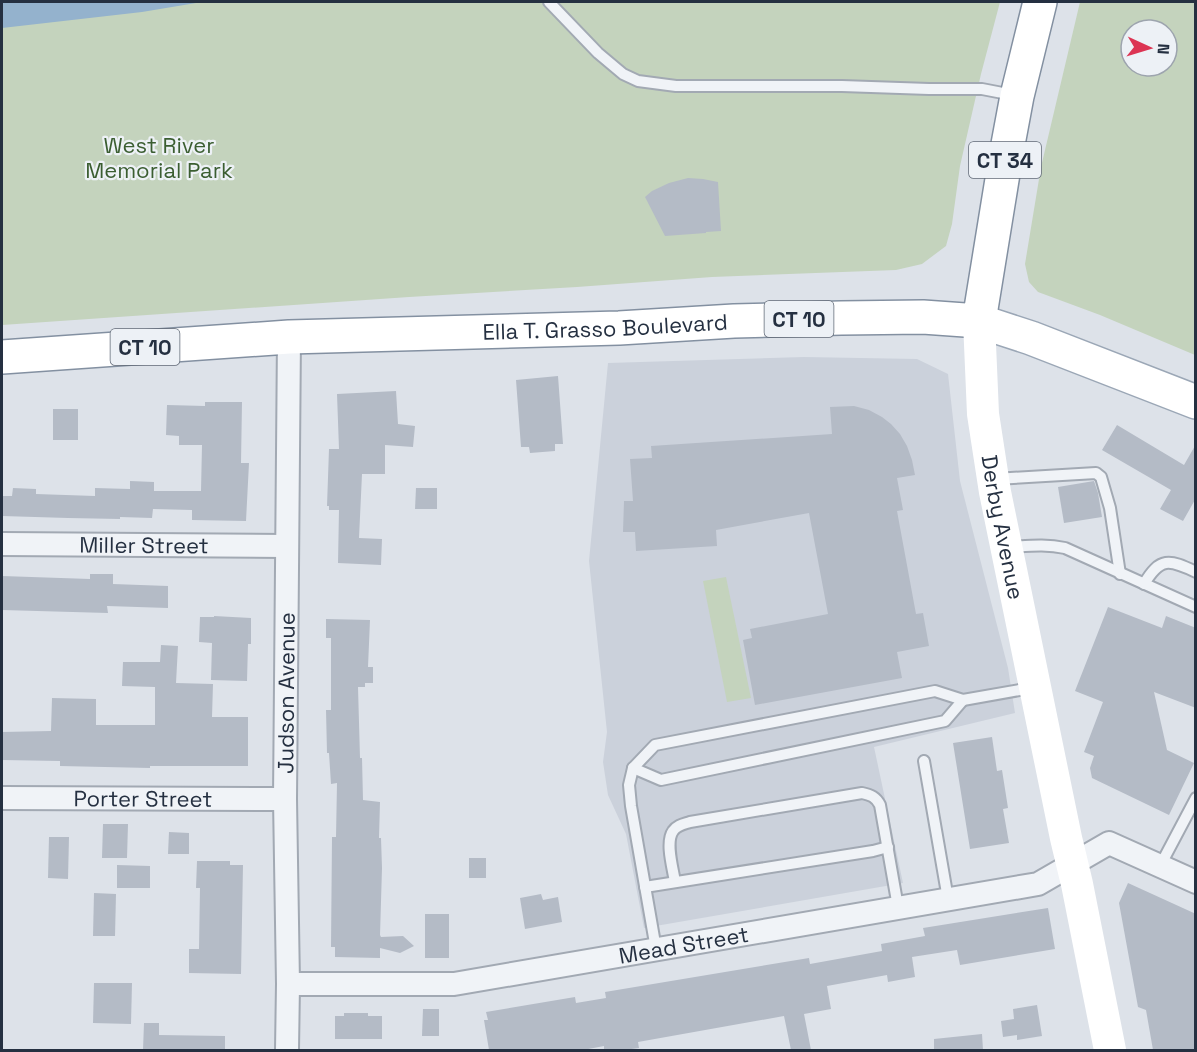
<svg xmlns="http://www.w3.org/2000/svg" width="1197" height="1052" font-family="'Space Grotesk',sans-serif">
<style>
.built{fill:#cbd1db}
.green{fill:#c4d3bd;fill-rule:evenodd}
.water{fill:#94b2cd}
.building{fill:#b4bbc6}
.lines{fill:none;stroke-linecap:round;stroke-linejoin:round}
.service-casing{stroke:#a2a9b3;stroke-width:14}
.minor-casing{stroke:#a2a9b3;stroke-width:26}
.primary-casing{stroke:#9ba7b6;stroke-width:36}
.trunk-casing{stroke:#8390a1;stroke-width:36}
.service{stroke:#f0f3f7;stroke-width:10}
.minor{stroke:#f0f3f7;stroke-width:22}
.secondary{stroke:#fff;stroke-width:32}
.primary{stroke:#fff;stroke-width:33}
.trunk{stroke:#fff;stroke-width:33}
.labels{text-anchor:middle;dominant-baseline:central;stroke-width:4.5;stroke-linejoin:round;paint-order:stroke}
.shield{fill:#edf1f6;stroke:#616a77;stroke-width:1.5}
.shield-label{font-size:21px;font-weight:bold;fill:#253041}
.park-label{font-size:22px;fill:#3b5e31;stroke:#edf1f6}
.street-label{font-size:22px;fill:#253041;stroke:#edf1f6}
</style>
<rect width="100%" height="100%" fill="#dde2e9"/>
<polygon class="built" points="804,357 917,359 948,374 960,481 1008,668 1015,713 874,747 903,883 644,928 626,834 608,795 603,762 607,732 589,561 608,363"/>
<g class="green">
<polygon points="2,2 1000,2 981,74 960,166 952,224 946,246 922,264 896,270 712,277 577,287 409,297 2,325"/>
<path d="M 1080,2 L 1195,2 L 1195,355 L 1100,315 L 1038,292 L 1029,282 L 1025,264 L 1041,167 ZM 1131,30 L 1167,30 L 1167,66 L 1131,66 Z"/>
<polygon points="726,577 751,698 727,702 703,581"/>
</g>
<polygon class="water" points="2,2 202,2 142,12 2,28"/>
<g class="building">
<polygon points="688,178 703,179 718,182 721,231 706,232 706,233 665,236 645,197 652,191 669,183"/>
<polygon points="558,376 563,444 555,444 555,451 530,453 529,447 521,447 516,380"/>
<polygon points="396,391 398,424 415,426 413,447 385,445 385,474 362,474 359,538 382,539 381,565 338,563 339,510 329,510 329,506 327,506 329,449 339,449 337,394"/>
<polygon points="205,402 242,402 241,463 249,463 246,521 192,520 192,510 153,509 152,518 120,517 120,519 68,518 2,516 2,496 12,496 13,488 36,489 36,494 95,496 95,488 130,489 130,481 154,482 154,491 201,491 202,445 179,445 179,436 166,435 167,405 205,406"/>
<polygon points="854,406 869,410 882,417 891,424 900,434 907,446 912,460 915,475 897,478 903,510 897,511 916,614 923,613 929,646 897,652 902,678 755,705 743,640 752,638 750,629 828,614 809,513 716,530 717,546 636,551 635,532 623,532 624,501 633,501 630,459 652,458 651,446 832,434 830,407"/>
<rect x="53" y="409" width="25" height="31"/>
<polygon points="1117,425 1184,465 1196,444 1196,498 1183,521 1160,509 1171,490 1102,450"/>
<polygon points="1094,481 1098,493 1102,517 1064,523 1058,487"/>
<polygon points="416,488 437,488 437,509 415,509"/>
<polygon points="90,574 113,574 113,584 168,586 168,608 107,606 108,613 2,610 2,576 90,579"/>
<polygon points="1108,607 1162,628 1166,616 1196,628 1196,708 1154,692 1167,750 1194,763 1169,815 1092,778 1090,768 1094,756 1084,752 1103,702 1075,691"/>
<polygon points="214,616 251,618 251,644 248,644 247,681 211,680 212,643 199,642 200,617 214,617"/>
<polygon points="326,619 370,620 368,667 373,667 373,683 365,683 365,687 358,687 360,758 362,758 363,800 380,802 379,838 381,838 382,868 380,935 381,937 403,936 414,946 400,953 380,948 380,958 335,957 335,947 331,947 332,837 336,837 337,783 331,784 329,753 327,753 326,710 331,710 331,638 326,638"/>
<polygon points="161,645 178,646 176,683 213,684 212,717 248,717 248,766 150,766 150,768 60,766 60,761 2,760 2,732 51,731 52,698 96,699 96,725 155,725 155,687 122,686 123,662 160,662"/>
<polygon points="992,737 997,771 1002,770 1008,808 1003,809 1009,843 970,849 953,743"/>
<polygon points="103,824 128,824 127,858 102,858"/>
<polygon points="169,832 189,833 189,854 168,854"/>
<polygon points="49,837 69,837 68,879 48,878"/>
<rect x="469" y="858" width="17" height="20"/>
<polygon points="197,861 230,861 230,865 243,865 241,974 189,973 189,949 199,949 200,888 196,888"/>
<polygon points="117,865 150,866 150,888 117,888"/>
<polygon points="1128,883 1196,914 1196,1050 1153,1050 1146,1010 1138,1007 1119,903"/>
<polygon points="94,893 116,894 115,936 93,936"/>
<polygon points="541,894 543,900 558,897 562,922 525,929 520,898"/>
<polygon points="1048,908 1055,949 960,965 957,950 912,957 915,977 888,982 887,975 827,986 831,1009 804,1014 811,1050 791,1050 784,1016 638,1042 639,1048 624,1050 604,1050 604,1046 583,1050 489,1050 484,1020 488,1020 486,1012 575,997 576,1003 606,998 605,992 809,958 810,964 882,951 881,944 925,936 923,928"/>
<rect x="425" y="914" width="24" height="44"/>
<polygon points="94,983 132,983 131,1024 93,1023"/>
<polygon points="1037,1005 1042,1036 1017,1040 1017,1035 1003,1037 1001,1021 1014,1019 1013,1009"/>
<polygon points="423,1009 439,1009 439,1036 422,1036"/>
<polygon points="344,1013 368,1013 368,1016 382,1016 382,1039 335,1039 335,1016 344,1016"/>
<polygon points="144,1023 159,1023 159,1035 225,1036 225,1050 143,1050"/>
<polygon points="982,1034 983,1050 934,1050 934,1039"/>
</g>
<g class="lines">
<defs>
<g id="service">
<polyline points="549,2 598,53 623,74 638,81 676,86 842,86 929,89 982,89 1013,95"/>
<polyline points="995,479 1096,473 1101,477 1110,508 1120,574"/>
<path d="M 1009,547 C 1029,546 1046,544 1065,548 L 1196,607"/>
<path d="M 1144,584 C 1160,557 1169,559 1196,572"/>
<polyline points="924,761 948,899"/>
<polyline points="633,768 661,780 945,721 963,700"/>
<polyline points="1160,866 1196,798"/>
<path d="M 675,882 C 673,869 665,842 673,831 C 677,825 684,824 690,822 L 862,793 C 871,795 876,797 880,805 L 898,907"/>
<polyline points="645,887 873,851 888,847"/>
<polyline points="656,949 631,806 629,785 633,768 655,745 935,691 963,700 1031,688"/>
</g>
<g id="minor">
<path id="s1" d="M 2,544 L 286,546"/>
<path id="s2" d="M 2,798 L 285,799"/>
<path id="s3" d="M 288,984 L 454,984 L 1038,884 L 1109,843 L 1196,882"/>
<path id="s4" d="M 287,1050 L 288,984 L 285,799 L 289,337"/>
</g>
<polyline id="primary" points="979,321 1031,338 1196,402"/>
<g id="trunk">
<path id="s6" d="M 2,357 L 289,337 L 619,328 L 734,321 L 841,318 L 923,317 L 979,321 L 1006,155 L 1017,96 L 1040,2"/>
</g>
</defs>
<use href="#service" class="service-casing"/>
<use href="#minor" class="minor-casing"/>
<use href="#primary" class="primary-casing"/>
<use href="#trunk" class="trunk-casing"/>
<use href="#service" class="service"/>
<use href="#minor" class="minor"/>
<path class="secondary" id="s5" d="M 979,321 L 983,414 L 995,492 L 1066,838 L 1077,884 L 1110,1050"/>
<use href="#primary" class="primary"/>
<use href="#trunk" class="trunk"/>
</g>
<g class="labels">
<g class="shield">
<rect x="969" y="142" width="72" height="36" rx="4.5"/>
<rect x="764.5" y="301" width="69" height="36" rx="4.5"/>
<rect x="110.5" y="329" width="69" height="36" rx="4.5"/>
</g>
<g class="shield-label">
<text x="1005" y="160">CT 34</text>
<text x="799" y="319">CT 10</text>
<text x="145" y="347">CT 10</text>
</g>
<g class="park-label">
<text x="159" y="145">West River<tspan x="159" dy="25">Memorial Park</tspan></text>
</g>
<g class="street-label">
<text stroke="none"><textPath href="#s6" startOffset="604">Ella T. Grasso Boulevard</textPath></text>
<text stroke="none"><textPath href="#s5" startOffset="208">Derby Avenue</textPath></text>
<text stroke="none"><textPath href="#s1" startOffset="142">Miller Street</textPath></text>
<text stroke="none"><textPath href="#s4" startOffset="357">Judson Avenue</textPath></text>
<text stroke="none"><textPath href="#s2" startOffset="141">Porter Street</textPath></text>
<text stroke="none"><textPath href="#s3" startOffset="399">Mead Street</textPath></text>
</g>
</g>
<rect width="1197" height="1052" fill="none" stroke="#253041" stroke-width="6"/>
<g transform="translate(1149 48) rotate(94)"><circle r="28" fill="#edf1f6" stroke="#9da4ae" stroke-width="1.5"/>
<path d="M0-4.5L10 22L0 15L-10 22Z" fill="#dc3453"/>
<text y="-9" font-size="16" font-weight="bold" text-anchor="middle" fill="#253041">N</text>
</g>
</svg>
